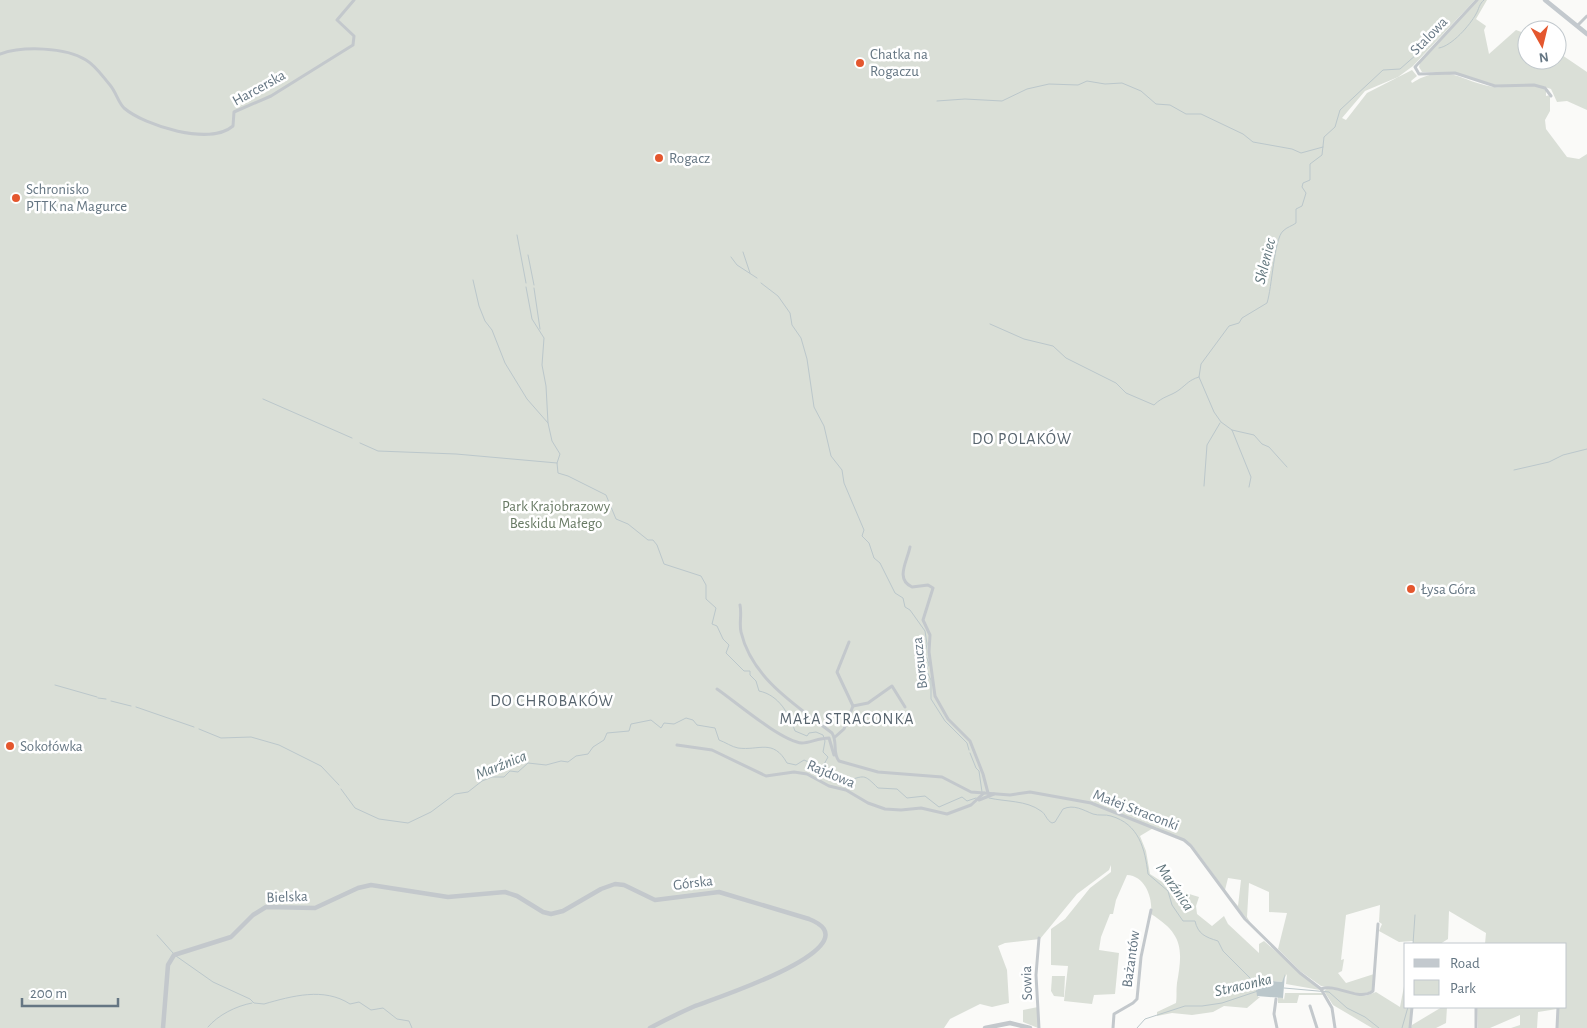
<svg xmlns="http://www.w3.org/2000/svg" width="1587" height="1028" font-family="'Alegreya Sans',sans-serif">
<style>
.green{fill:#dadfd7}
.water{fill:#bbc7cb}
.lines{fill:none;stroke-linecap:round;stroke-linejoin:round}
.stream{stroke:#bbc7cb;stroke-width:1}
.minor{stroke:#c3c8cc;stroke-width:3}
.tertiary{stroke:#c3c8cc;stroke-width:4.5}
.secondary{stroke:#c3c9ce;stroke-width:4.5}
.poi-dot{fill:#e4572e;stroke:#fff;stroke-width:2}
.labels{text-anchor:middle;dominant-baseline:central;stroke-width:5;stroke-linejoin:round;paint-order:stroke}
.street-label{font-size:15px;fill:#657683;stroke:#fff}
.poi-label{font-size:15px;fill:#657683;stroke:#fff;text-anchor:start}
.park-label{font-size:15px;fill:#687a64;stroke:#fff}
.water-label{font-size:16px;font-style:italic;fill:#60757c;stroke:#fff}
.neighbourhood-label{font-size:16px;letter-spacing:1px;fill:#57646e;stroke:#fff}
</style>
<rect width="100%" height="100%" fill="#fafaf8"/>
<g class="green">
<path d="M 0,0 L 1475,0 L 1413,66 L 1398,77 L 1365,91 L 1342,118 L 1346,120 L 1367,93 L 1412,70 L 1417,76 L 1411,81 L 1412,83 C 1448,61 1462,83 1494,87 C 1510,89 1534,78 1546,91 L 1546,96 L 1550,95 L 1550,111 L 1545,120 L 1546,129 L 1567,157 L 1579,159 L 1587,154 L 1587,1028 L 1558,1028 L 1558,1007 L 1566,1007 L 1566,944 L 1485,944 L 1486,933 L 1449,911 L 1448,939 L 1440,944 L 1413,944 L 1413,941 L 1399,942 L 1379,931 L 1382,924 L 1379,922 L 1380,905 L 1346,915 L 1341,960 L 1344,959 L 1342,971 L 1338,973 L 1346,983 L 1374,974 L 1372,991 L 1362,994 L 1321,986 L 1300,971 L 1278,949 L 1287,913 L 1269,912 L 1269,892 L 1249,883 L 1247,917 L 1251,924 L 1231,899 L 1230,897 L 1238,906 L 1241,880 L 1228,878 L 1225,890 L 1192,845 L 1155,827 L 1140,836 L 1146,851 L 1150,874 L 1173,889 L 1199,897 L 1196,906 L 1197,914 L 1212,926 L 1224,916 L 1228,924 L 1259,953 L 1259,944 L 1264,941 L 1320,990 L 1286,984 L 1287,974 L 1282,982 L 1261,980 L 1258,997 L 1260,997 L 1247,1008 L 1224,1006 L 1213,1012 L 1192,1015 L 1172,1013 L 1157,1016 L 1157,1012 L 1176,1003 C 1177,997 1176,990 1177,983 C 1183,949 1183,934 1151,914 C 1153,899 1146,876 1127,875 L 1116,900 L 1113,914 L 1110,914 L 1101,937 L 1099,950 L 1119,953 L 1115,994 L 1094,995 L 1092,1004 L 1064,1001 L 1068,966 L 1051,965 L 1051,929 L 1065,919 L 1090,888 L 1111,872 L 1111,865 L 1109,870 L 1077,894 L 1040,939 L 1005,943 L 998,946 L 1007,970 L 1009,1003 L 992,1007 L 980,1004 L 950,1019 L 944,1028 L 0,1028 Z"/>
<polygon points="1478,0 1487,0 1476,19 1486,26 1484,30 1489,54 1516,30 1527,34 1527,60 1557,60 1557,36 1563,43 1559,53 1587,72 1587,110 1567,101 1557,102 1551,89 1542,86 1495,85 1454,72 1422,72 1419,67 1420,63"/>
<polygon points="1052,976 1065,976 1064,997 1054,996 1051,991"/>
<polygon points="1406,976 1406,1007 1411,1007 1410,1028 1372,1028 1333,1005 1324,991 1328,988 1365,996 1376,992 1400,1007"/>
<polygon points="1285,993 1322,993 1323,995 1299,995 1297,1003 1278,1003 1278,997 1283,998 1284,1000"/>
<polygon points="1038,1007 1038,1028 1023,1022 1023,1010"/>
<polygon points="1442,1007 1447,1007 1446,1023 1436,1028 1411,1028 1412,1025"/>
<polygon points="1477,1007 1557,1007 1557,1009 1538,1012 1537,1028 1511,1028 1520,1025 1520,1015 1490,1028 1478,1028"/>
</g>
<polygon class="water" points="1285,974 1283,998 1257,996 1256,989 1261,980 1282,982"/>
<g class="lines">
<g class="stream">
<path d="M 1439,48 C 1452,46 1470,25 1476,14 C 1479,9 1479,4 1484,0"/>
<polyline points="937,101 965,99 1002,101 1027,89 1049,84 1078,85 1087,81 1105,84 1122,83 1141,91 1156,104 1170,105 1186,114 1201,114 1243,134 1253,142 1292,149 1301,153 1323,147"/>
<polyline points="517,235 526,283"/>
<polyline points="743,252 750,273"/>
<polyline points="528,255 534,285"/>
<polyline points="731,257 737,265 757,278"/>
<polyline points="473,280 479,306 485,321 492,330 505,363 527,399 548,423"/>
<polyline points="761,283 778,296 790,313 792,325 801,338 807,359 814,407 824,426 831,456 842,470 844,483 864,530 862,536 869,543 874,558 880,563 895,593 903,598 905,607 910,610 925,631 927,644 925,653 929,664 926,670 931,680 931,699 945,721 967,743 969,750"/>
<path d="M 526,287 L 532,319 L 544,338 L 542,365 L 546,386 L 548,423 L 552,441 L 560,454 L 557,463 L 558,473 L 568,476 L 606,495 L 616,519 L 628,524 L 648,540 L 653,540 L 657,545 L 664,564 L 701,576 L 706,585 L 706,599 L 716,608 L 712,624 L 717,626 L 723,639 L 729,645 L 726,653 L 744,671 L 750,671 L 750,675 L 756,681 L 759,691 C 779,695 789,714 795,731 L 807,736 L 809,733 L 816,732 L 823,735 L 825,741 L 823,752 L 828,757 L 822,768"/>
<polyline points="534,288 540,329"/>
<path d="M 990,324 L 1024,339 L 1053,346 L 1066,358 L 1116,383 L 1126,393 L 1154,405 C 1163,396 1171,396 1179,390 C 1187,384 1189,380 1199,377 L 1201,364 L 1229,326 L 1239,323 L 1242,318 L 1267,303 C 1272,288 1274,239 1283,231 C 1287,227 1292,226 1296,223 L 1296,209 L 1302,206 L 1306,193 L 1302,187 L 1303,183 L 1310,180 L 1310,164 L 1322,155 L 1324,137 L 1335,127 L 1340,110 L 1383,70 L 1400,69 L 1425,47 L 1429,46"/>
<polyline points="1199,377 1214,412 1221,422 1232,430 1251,477 1249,487"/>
<polyline points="263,399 352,438"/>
<polyline points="1232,430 1254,435 1262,444 1269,447 1287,467"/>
<polyline points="360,443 378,451 456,454 557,463"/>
<polyline points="1514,470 1549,462 1563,455 1587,449"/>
<polyline points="1204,486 1207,445 1220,423"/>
<polyline points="55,685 97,697"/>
<polyline points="98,698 106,699"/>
<polyline points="111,701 131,706"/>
<polyline points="136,707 194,727"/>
<polyline points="199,729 221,738 251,737 279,745 321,766 339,785"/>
<polyline points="970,753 976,768 979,771 982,792"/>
<path d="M 341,789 L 355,808 L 379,819 L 408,823 L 431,812 L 455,794 L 468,792 L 482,781 L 492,777 L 504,777 L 510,771 L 518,772 L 528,763 L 546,765 L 561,761 L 568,762 L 576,756 L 588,754 L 593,747 L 604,740 L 607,733 L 629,731 L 631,724 L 651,720 L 661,728 L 664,723 L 674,724 L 686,718 L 693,720 L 697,725 L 715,728 L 719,740 C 725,742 732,747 738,748 C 759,751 773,738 787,763 L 796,765 L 804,760 L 838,775 L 846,781 C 865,776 863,773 878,788 L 897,789 L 907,798 L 925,796 L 939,807 L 962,797 L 967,801 L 976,798"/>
<path d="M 989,798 C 1006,802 1026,800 1041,811 C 1046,814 1046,820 1052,823 L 1055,822 L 1063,809 C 1074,804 1083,810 1093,814 C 1099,816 1105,814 1111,816 C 1139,824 1145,849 1148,874 L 1168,891 L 1172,905 L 1183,921 L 1195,921 C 1198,934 1205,937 1218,941 L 1223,951 L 1257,985"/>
<polyline points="157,935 173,953"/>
<polyline points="1413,944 1415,915"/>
<path d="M 176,956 L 213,982 L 250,999 L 254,1003 L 264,1004 C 292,996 324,987 350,1004 L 359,1002 L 371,1010 L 383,1008 L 397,1019 L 409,1021 L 412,1028"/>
<polyline points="1284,988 1329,992 1347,1008 1365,1017 1379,1028"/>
<path d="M 208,1027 C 218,1015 236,1006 252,1003"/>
<polyline points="1137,1028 1145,1019 1185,1006 1202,1006 1222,1003 1258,991"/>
<polyline points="1402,1028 1408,1007"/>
</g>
<g class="minor">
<polyline points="1477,0 1415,67 1419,74 1455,73 1495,86 1534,85 1545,88 1551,96"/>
<polyline points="1577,26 1587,16"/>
<path d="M 0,54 C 23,46 65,47 86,60 C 96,66 103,77 110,85 C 116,92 118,102 124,108 C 145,126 210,146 233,126 L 234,112 L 271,96 L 353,45 L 354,36 L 337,20 L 354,0"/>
<path d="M 910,547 C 907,562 895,579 912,587 L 928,585 L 933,588 L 923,620 L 930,635 L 929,652 L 935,696 L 948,719 L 970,741 L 983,774 L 988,793"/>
<path d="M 740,605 C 742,614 739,623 741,632 C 752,679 797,706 832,733 C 838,742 832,753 839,761 L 878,772 L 942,777 L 971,792 L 1010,795 L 1030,792 L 1091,803 L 1184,840 L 1191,846 L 1245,919 L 1300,973 L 1321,989 L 1332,1008 L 1335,1028"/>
<path d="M 717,689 C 736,702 781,741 802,743 C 809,743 819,738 829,738 L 834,755"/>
<polyline points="853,706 868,703 892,686 905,707"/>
<polyline points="835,737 844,729 853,706 837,672 849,642"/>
<polyline points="677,745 712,750 766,776 794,772 807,774 829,786 846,790 868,803 885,809 901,810 921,808 947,814 971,805 984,793"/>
<polyline points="979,800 994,794"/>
<polyline points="1039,938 1036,975 1039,1028"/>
<path d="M 1321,989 C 1337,983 1358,1002 1373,991 L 1378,924"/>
<polyline points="1276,999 1274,1014 1277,1028"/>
<polyline points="1310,1006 1317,1028"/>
<polyline points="1476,1007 1476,1028"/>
<polyline points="1113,1028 1114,1014 1133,1003 1137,999 1141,957 1151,910"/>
<polyline points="1410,1028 1412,1007"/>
<polyline points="1557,1028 1558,1007"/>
</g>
<g class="tertiary">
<path d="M 163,1028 L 168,965 L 174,955 L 231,937 L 253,915 L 266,907 L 315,908 L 358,888 L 371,885 L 448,897 L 505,892 L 517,896 L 543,912 L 551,914 L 563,911 L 601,889 L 615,884 L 624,885 L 655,900 L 719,892 L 809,919 C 878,946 710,1000 695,1006 C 679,1013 665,1020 650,1028"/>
<polyline points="985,1028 1010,1023 1030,1028"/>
</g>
<polyline class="secondary" points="1545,0 1587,34"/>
</g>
<g class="poi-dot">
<circle cx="860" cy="63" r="5"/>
<circle cx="659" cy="158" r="5"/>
<circle cx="16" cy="198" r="5"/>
<circle cx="1411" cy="589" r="5"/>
<circle cx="10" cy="746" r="5"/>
</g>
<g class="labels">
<g class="street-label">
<text transform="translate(1429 36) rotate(-46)">Stalowa</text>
<text transform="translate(259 88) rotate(-29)">Harcerska</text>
<text transform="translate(920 663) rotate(-96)">Borsucza</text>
<text transform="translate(831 774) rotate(23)">Rajdowa</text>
<text transform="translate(1136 810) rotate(21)">Małej Straconki</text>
<text transform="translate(693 883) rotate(-7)">Górska</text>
<text transform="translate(287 897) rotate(-2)">Bielska</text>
<text transform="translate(1131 959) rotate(-82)">Bażantów</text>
<text transform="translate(1027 983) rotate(-92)">Sowia</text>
</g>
<g class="poi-label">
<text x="870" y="54">Chatka na<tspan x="870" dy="17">Rogaczu</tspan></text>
<text x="669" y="158">Rogacz</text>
<text x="26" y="189">Schronisko<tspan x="26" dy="17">PTTK na Magurce</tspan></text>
<text x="1421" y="589">Łysa Góra</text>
<text x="20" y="746">Sokołówka</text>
</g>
<g class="park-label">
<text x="556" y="506">Park Krajobrazowy<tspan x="556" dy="17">Beskidu Małego</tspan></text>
</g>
<g class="water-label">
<text transform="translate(1265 261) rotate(-76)">Skleniec</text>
<text transform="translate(501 765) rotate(-22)">Marźnica</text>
<text transform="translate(1175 887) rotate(55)">Marźnica</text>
<text transform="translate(1243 985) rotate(-13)">Straconka</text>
</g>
<g class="neighbourhood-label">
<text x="1022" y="439">DO POLAKÓW</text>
<text x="552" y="701">DO CHROBAKÓW</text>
<text x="847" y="719">MAŁA STRACONKA</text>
</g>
</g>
<rect x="1404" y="943" width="162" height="65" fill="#ffffff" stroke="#c1c8cd"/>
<rect x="1414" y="959" width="25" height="8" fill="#c3c9ce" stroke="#c1c8cd"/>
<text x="1450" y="968" font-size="15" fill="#657683">Road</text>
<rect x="1414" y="980" width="25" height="15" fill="#dadfd7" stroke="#c1c8cd"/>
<text x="1450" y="993" font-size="15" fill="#657683">Park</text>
<g transform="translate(1542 45) rotate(172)"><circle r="24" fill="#ffffff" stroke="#c1c8cd"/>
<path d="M0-4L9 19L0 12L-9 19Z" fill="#e4572e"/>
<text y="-8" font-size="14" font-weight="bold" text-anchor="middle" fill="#657683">N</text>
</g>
<path d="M22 998v8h96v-8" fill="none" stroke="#657683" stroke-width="2.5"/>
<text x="30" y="998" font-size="15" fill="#657683" stroke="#ffffff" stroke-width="4" paint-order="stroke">200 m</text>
</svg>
